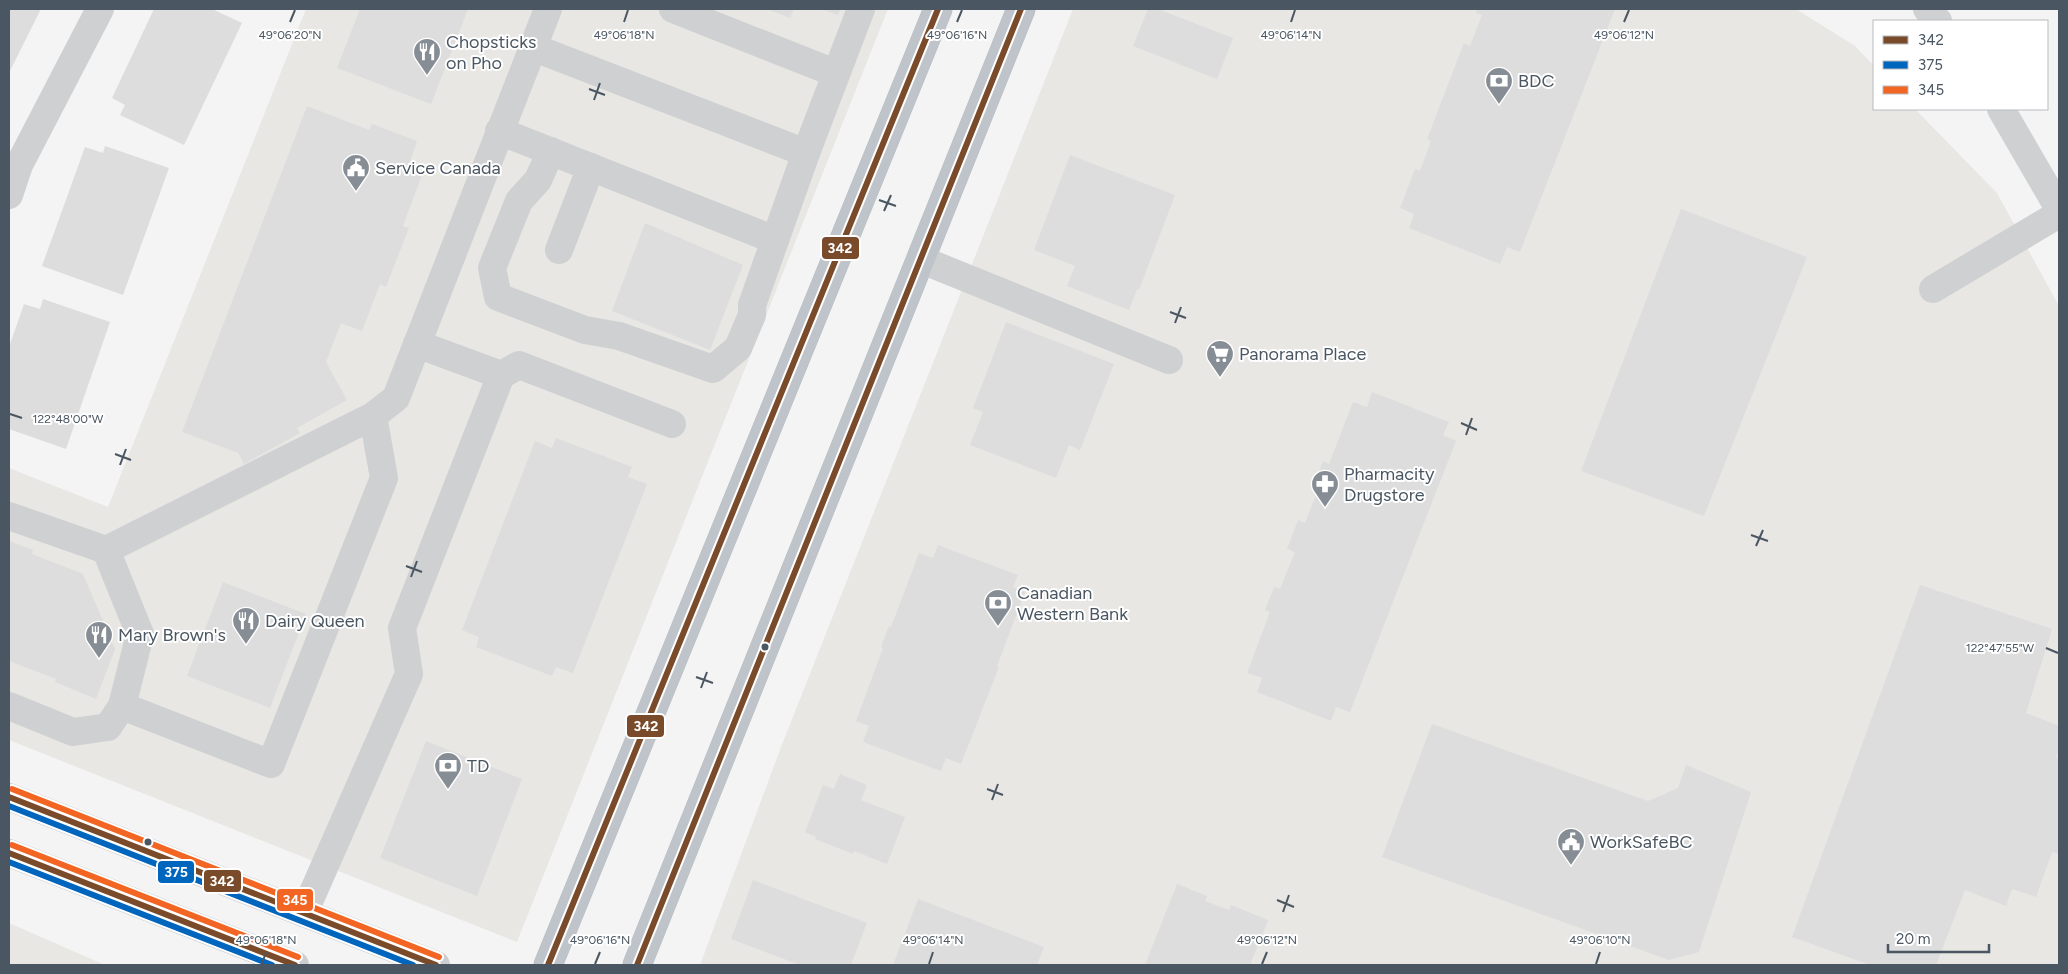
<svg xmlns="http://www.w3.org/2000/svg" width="2068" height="974" font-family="Figtree,sans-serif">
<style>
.commercial{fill:#e8e7e3}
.building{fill:#ddddde}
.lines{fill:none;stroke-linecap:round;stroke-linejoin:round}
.highway-casing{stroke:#b9bec3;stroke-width:29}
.minor{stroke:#ced0d2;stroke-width:28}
.major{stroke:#caced1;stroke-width:28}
.highway{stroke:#bec4c9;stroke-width:28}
.bus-1-casing{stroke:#fff;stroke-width:10}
.bus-2-casing{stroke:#fff;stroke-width:10}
.bus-3-casing{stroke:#fff;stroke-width:10}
.bus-1{stroke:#7a4b2a;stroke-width:6}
.bus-2{stroke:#0065bd;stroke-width:6}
.bus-3{stroke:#f26522;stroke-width:6}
.ticks{fill:none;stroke:#4a5661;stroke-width:2}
.bus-dot{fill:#4a5661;stroke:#fff;stroke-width:2}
.labels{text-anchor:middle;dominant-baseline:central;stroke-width:4;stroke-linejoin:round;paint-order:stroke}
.poi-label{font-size:18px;fill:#4a5661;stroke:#fff;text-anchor:start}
.ticks-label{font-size:12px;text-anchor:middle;fill:#4a5661;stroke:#fff;stroke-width:4;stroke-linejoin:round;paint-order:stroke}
.line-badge{stroke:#fff;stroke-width:2}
.badge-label{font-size:14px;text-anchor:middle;font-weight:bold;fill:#fff}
</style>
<rect width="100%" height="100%" fill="#f4f4f4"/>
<g class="commercial">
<polygon points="306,9 888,9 517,942 9,740 9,468 108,507"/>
<polygon points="1073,9 1796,9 1855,46 1874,66 1874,109 1915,109 1997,193 2059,306 2059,965 700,965 781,747"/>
<polygon points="9,923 105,965 9,965"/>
</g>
<g class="building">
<polygon points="9,9 41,9 9,73"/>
<polygon points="154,9 212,9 242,23 184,145 120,115 125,105 112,98"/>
<polygon points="360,9 468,9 431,104 337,68"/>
<polygon points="767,9 794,9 790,18"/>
<polygon points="821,9 841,9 838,15"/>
<polygon points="1148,9 1158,9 1233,38 1217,79 1133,46"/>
<polygon points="1477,9 1615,9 1520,252 1507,247 1500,264 1409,228 1414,214 1400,208 1415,169 1420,171 1431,141 1427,139 1464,43 1470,46 1482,15 1476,13"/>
<polygon points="307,106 369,130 372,124 417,141 407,170 422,175 403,226 409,228 386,287 380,284 362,331 341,323 326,362 347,400 297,428 300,433 244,464 238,453 182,432"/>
<polygon points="105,146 169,168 123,295 42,266 85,147 103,153"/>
<polygon points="1070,155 1175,195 1139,290 1137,289 1129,310 1067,286 1075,266 1034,250"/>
<polygon points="1681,209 1807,257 1704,516 1581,471"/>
<polygon points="645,223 743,265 710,350 612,311"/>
<polygon points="43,299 110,322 66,449 9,429 9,347 24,304 40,309"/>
<polygon points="1006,322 1114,364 1080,450 1069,445 1056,478 970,445 983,412 973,408"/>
<polygon points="1372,392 1449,422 1443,435 1456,441 1350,712 1336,707 1331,721 1257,692 1262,678 1247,673 1270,612 1265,610 1274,587 1280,589 1295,552 1287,549 1298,520 1305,523 1320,485 1315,483 1323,461 1329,464 1353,402 1367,407"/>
<polygon points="556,438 632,467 628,477 647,484 573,673 556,667 552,676 476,647 479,637 462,630 535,441 552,448"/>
<polygon points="9,541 33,550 32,554 83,574 115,649 96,699 55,682 56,679 9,661"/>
<polygon points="938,545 1018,575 1013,587 1025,592 997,666 999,667 961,764 946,758 941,771 863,742 869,726 856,721 883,648 881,647 889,626 891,627 919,553 933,558"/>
<polygon points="223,582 306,614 270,708 187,676"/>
<polygon points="1920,585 2052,629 2026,713 2059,726 2059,749 2056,757 2059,758 2059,854 2052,852 2036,897 2012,889 2006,906 1965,890 1936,965 1870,965 1792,937"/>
<polygon points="1432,724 1648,801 1678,788 1686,765 1751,792 1699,952 1669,960 1382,857"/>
<polygon points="426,741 522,779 477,896 380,858"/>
<polygon points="840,774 867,785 861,800 905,817 887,864 854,851 853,854 815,839 816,837 805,832 823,785 834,789"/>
<polygon points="753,880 867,923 851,965 800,965 731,939"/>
<polygon points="1177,884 1207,896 1205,901 1229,910 1231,905 1268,920 1250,965 1145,965"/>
<polygon points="918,899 1044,947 1037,965 893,965"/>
</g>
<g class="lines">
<defs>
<g id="highway">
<polyline points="548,965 938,9"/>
<polyline points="637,965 1021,9"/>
</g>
</defs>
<use href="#highway" class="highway-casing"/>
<g class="minor">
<polyline points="673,9 835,73"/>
<polyline points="1927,9 1938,21"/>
<polyline points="532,47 806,153"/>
<polyline points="2001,109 2059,209"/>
<polyline points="499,131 775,240"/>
<polyline points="551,151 538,180 519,201 492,268 498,297 585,330 619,336 713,369 738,348 752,315 752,305 806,153 861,9"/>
<polyline points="9,195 19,165 100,9"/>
<polyline points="559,250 591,167"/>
<polyline points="922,260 1169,360"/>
<polyline points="1933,289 2059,214"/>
<polyline points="501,375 519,365 672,424"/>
<polyline points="9,516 106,550 373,416 396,398 548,9"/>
<polyline points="106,550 140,634 122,706 271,764 384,478 373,416"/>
<polyline points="9,706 73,732 108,727 122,706"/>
<polyline points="304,913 409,674 402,628 501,375 417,344"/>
</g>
<g class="major">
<polyline points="9,797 436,965"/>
<polyline points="9,853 295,965"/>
</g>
<use href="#highway" class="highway"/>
<defs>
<g id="bus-1">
<polyline points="9,797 436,965"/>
<polyline points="9,853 295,965"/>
<polyline points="548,965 938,9"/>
<polyline points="637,965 1021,9"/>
</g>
<g id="bus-2">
<polyline points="9,806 413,965"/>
<polyline points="9,862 272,965"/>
</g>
<g id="bus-3">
<polyline points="12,789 439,957"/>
<polyline points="12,845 298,957"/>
</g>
</defs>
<use href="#bus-1" class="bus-1-casing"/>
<use href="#bus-2" class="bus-2-casing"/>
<use href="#bus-3" class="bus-3-casing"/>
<use href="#bus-1" class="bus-1"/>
<use href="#bus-2" class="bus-2"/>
<use href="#bus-3" class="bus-3"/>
</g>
<path class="ticks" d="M 290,22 L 295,10M 624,22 L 628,10M 957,22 L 962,10M 1291,22 L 1295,10M 1624,22 L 1629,10M 589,89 L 605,95M 594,100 L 600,83M 879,200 L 896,206M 884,211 L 891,195M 1170,312 L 1186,318M 1175,323 L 1181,307M 10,414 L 22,418M 1461,423 L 1477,430M 1466,435 L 1472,418M 115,454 L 131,460M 120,465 L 126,449M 1751,535 L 1768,541M 1756,546 L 1763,530M 406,566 L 422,572M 411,577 L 417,561M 2046,648 L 2058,653M 696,677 L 713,683M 701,688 L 707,672M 987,789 L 1003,795M 992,800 L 998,784M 1277,900 L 1294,907M 1283,912 L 1289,895M 262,964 L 266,952M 595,964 L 600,952M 929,964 L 933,952M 1262,964 L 1267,952M 1596,964 L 1600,952"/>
<defs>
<symbol id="restaurant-pin" viewBox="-11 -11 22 30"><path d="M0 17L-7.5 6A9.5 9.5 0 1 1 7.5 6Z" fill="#868d94" stroke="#fff"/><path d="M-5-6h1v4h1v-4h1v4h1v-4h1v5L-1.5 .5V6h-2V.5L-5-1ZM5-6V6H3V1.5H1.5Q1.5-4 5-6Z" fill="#fff"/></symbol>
<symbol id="bank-pin" viewBox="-11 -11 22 30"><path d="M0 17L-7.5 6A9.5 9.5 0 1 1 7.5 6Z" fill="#868d94" stroke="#fff"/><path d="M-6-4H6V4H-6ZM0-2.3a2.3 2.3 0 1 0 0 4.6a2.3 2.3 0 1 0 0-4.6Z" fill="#fff"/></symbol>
<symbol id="civic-pin" viewBox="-11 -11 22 30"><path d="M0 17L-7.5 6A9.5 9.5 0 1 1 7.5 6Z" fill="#868d94" stroke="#fff"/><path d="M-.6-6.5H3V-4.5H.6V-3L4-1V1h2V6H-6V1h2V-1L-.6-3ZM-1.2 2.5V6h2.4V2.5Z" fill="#fff"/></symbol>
<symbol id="supermarket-pin" viewBox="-11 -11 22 30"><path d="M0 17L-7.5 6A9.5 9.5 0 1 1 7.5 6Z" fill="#868d94" stroke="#fff"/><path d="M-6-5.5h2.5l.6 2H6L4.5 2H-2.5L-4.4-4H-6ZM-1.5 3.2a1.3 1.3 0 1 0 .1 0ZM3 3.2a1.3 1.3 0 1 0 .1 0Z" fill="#fff"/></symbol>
<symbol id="pharmacy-pin" viewBox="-11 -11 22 30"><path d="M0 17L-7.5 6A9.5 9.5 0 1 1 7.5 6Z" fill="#868d94" stroke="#fff"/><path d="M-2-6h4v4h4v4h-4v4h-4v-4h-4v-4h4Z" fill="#fff"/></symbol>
</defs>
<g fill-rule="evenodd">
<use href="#restaurant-pin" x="411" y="36" width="32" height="43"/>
<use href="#bank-pin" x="1483" y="65" width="32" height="43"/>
<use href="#civic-pin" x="340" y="152" width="32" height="43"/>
<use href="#supermarket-pin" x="1204" y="338" width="32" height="43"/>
<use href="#pharmacy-pin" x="1309" y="468" width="32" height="43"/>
<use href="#bank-pin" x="982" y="587" width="32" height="43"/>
<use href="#restaurant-pin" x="230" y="605" width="32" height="43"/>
<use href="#restaurant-pin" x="83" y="619" width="32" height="43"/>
<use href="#bank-pin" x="432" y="750" width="32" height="43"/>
<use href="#civic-pin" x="1555" y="826" width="32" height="43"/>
</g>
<g class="bus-dot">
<circle cx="765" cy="647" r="4.5"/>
<circle cx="148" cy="842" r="4.5"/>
</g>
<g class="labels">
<g class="poi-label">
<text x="446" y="42">Chopsticks<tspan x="446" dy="21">on Pho</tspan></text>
<text x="1518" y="81">BDC</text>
<text x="375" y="168">Service Canada</text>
<text x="1239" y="354">Panorama Place</text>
<text x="1344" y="474">Pharmacity<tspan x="1344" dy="21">Drugstore</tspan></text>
<text x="1017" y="593">Canadian<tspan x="1017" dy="21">Western Bank</tspan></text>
<text x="265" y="621">Dairy Queen</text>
<text x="118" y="635">Mary Brown's</text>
<text x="467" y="766">TD</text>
<text x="1590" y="842">WorkSafeBC</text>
</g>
</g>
<g class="ticks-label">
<text x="290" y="39">49°06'20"N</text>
<text x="957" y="39">49°06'16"N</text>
<text x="624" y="39">49°06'18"N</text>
<text x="1291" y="39">49°06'14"N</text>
<text x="1624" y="39">49°06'12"N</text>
<text x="68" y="423">122°48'00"W</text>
<text x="2000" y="652">122°47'55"W</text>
<text x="266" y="944">49°06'18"N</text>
<text x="600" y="944">49°06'16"N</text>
<text x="933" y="944">49°06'14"N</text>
<text x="1267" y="944">49°06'12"N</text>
<text x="1600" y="944">49°06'10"N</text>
</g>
<g class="line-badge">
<rect x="821" y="236" width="39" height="24" rx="5" fill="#7a4b2a"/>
<rect x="626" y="714" width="39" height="24" rx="5" fill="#7a4b2a"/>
<rect x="157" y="860" width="38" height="24" rx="5" fill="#0065bd"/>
<rect x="203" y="869" width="39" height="24" rx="5" fill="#7a4b2a"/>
<rect x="276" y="888" width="38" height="24" rx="5" fill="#f26522"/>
</g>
<g class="badge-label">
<text x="840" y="253">342</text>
<text x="646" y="731">342</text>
<text x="176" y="877">375</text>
<text x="222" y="886">342</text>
<text x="295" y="905">345</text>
</g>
<rect width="2068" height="974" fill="none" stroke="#4a5661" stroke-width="20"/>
<rect x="1873" y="20" width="175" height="90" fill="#ffffff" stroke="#b7bbc0"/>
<rect x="1883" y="36" width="25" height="8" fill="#7a4b2a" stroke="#b7bbc0"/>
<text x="1918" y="45" font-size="15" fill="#4a5661">342</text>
<rect x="1883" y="61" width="25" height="8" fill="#0065bd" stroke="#b7bbc0"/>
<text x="1918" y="70" font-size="15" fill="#4a5661">375</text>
<rect x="1883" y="86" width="25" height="8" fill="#f26522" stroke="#b7bbc0"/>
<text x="1918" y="95" font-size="15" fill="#4a5661">345</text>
<path d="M1888 944v8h101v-8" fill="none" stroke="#4a5661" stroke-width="2.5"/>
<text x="1896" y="944" font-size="15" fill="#4a5661" stroke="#ffffff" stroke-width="4" paint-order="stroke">20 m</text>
</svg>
